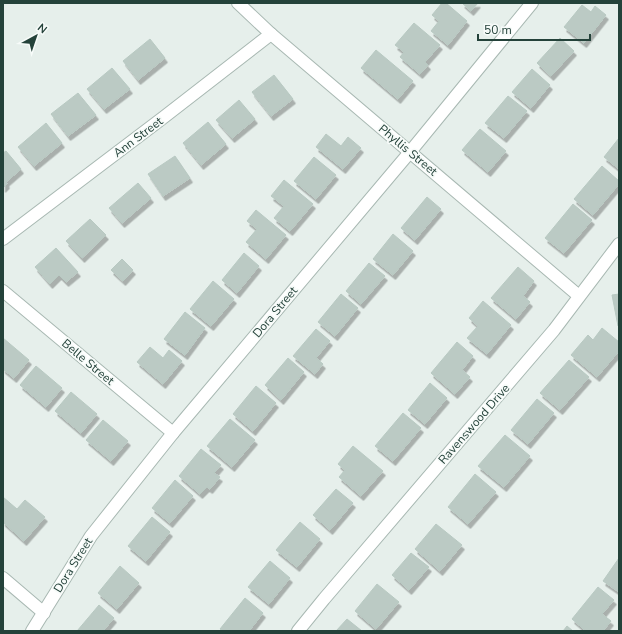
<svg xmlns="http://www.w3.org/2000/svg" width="622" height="634" font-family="'Nunito Sans',sans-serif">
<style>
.building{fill:#bbcac4;stroke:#b8c9c2;filter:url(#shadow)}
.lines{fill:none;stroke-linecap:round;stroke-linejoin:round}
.minor-casing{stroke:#a8b8b2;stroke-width:14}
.minor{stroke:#fff;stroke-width:12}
.labels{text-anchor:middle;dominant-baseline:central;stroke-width:3.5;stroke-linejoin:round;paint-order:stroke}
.street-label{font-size:12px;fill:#24423a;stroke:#f7fbf9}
</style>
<defs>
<filter id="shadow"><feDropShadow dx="2.5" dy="4.5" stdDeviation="0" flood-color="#0004"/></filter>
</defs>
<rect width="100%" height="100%" fill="#e6efeb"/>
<g class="building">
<polygon points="442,3 446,3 467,21 448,45 431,31 439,21 432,15"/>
<polygon points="462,3 478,3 471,11"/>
<polygon points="582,5 591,12 595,6 606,15 584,43 564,27"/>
<polygon points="414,23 440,45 425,62 428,65 420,74 400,57 404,52 395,45"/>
<polygon points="560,38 574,51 551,76 537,63"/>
<polygon points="150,39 165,58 138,80 123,61"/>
<polygon points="376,50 413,81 398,99 361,68"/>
<polygon points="112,68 130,89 104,109 87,89"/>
<polygon points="532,69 550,85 531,108 512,92"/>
<polygon points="274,75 293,99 271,116 252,92"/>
<polygon points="78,93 96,115 68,136 51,114"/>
<polygon points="508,96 527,111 504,138 485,123"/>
<polygon points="239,100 255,119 232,138 216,120"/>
<polygon points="208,122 226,144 201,165 183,143"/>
<polygon points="46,123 62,143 34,166 18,147"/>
<polygon points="480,129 506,151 488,172 462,150"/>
<polygon points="326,134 341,146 348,137 361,148 343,169 316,147"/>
<polygon points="619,138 619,169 604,157"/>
<polygon points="6,151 21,169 6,182 7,184 3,188 3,153"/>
<polygon points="175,156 190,178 163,196 148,174"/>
<polygon points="314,157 336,175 316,199 294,181"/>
<polygon points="602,166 619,181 619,184 593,215 574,199"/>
<polygon points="284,180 313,204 290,231 274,218 284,206 271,196"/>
<polygon points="138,183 151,198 122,223 109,208"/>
<polygon points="427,197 441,209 415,240 401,228"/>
<polygon points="573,204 592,220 564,253 545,238"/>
<polygon points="256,210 286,235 266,259 246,242 257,229 247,221"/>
<polygon points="90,219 106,235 82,258 66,241"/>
<polygon points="393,234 413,251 393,275 373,259"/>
<polygon points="56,248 78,272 66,282 59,275 50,284 35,267"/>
<polygon points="244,253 259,266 237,293 222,280"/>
<polygon points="122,259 133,270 123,281 111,270"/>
<polygon points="369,263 385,276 361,304 346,291"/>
<polygon points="518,267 534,281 523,296 530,302 516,319 491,298"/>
<polygon points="213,281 234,299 211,326 190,309"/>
<polygon points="341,294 358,308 335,336 318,322"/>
<polygon points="619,294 619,325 618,326 612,295"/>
<polygon points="483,301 511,325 487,354 467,338 478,326 469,318"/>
<polygon points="185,312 205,328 185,355 164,339"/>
<polygon points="602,328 619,342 619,351 597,377 571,355 588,335 593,340"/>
<polygon points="316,329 330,341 316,358 323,364 315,374 293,356"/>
<polygon points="3,338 29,360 14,378 3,369"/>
<polygon points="457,342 473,356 462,370 470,377 455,394 431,373"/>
<polygon points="150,347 163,358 169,350 182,361 163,384 137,362"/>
<polygon points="288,358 304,372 281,400 265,385"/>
<polygon points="569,360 589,377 560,410 540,393"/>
<polygon points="36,366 62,388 46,407 20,385"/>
<polygon points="430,383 447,398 425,424 408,410"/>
<polygon points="256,386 276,403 253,431 233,414"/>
<polygon points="71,392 97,414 81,433 55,411"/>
<polygon points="537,399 554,413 528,444 511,430"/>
<polygon points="403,413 421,428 393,461 375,446"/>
<polygon points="230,419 255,440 232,467 207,446"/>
<polygon points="103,420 128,441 111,461 86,440"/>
<polygon points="505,435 530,456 504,487 478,466"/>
<polygon points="353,446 383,471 361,496 339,477 345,470 338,464"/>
<polygon points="201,449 221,465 214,473 220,477 210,489 207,487 200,494 179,476"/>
<polygon points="475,474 496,492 468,524 448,507"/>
<polygon points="175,480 193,496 170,523 152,508"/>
<polygon points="336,489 353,503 330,530 313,515"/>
<polygon points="3,497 17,509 25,500 45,517 24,541 3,522"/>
<polygon points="152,517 170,532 146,561 128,546"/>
<polygon points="300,522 320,539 297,567 276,550"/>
<polygon points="436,524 462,545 440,571 415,549"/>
<polygon points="411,553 429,567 409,590 392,575"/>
<polygon points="619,558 619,592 603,581"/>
<polygon points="270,561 290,578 269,604 248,587"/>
<polygon points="120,566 139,583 117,609 98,593"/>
<polygon points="377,584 399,602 376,629 355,611"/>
<polygon points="598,587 614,600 602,614 611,621 603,631 586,631 572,619"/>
<polygon points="245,598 263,613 249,631 223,631 220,629"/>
<polygon points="99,605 114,618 103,631 77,631"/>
<polygon points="347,619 362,631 336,631"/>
<polygon points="567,626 573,631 563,631"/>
</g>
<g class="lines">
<defs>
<g id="minor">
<polyline points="238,3 271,34 579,296"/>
<polyline points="3,239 164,117 271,34"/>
<polyline points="3,291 173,433"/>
<polyline points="3,578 44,613"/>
<polyline points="32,631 91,536 173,433 410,152 532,3"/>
<polyline points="298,631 324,599 554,330 619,244"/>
</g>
</defs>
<use href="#minor" class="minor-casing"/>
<use href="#minor" class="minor"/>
</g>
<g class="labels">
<g class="street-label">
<text transform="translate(138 137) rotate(-37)">Ann Street</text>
<text transform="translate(408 150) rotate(40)">Phyllis Street</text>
<text transform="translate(275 312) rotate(-50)">Dora Street</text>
<text transform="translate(88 362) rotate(40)">Belle Street</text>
<text transform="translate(474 424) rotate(-49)">Ravenswood Drive</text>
<text transform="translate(73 565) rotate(-58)">Dora Street</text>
</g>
</g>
<rect width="622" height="634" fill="none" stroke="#24423a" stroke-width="8"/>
<g transform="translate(36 36) rotate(40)" stroke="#f7fbf9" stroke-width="3" paint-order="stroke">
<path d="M0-3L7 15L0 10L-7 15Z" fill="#24423a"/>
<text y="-6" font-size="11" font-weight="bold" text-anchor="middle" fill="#24423a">N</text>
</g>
<path d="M478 34v6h112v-6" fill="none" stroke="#24423a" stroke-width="2"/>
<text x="484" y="34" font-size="12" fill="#24423a" stroke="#f7fbf9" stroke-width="3" paint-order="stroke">50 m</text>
</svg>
